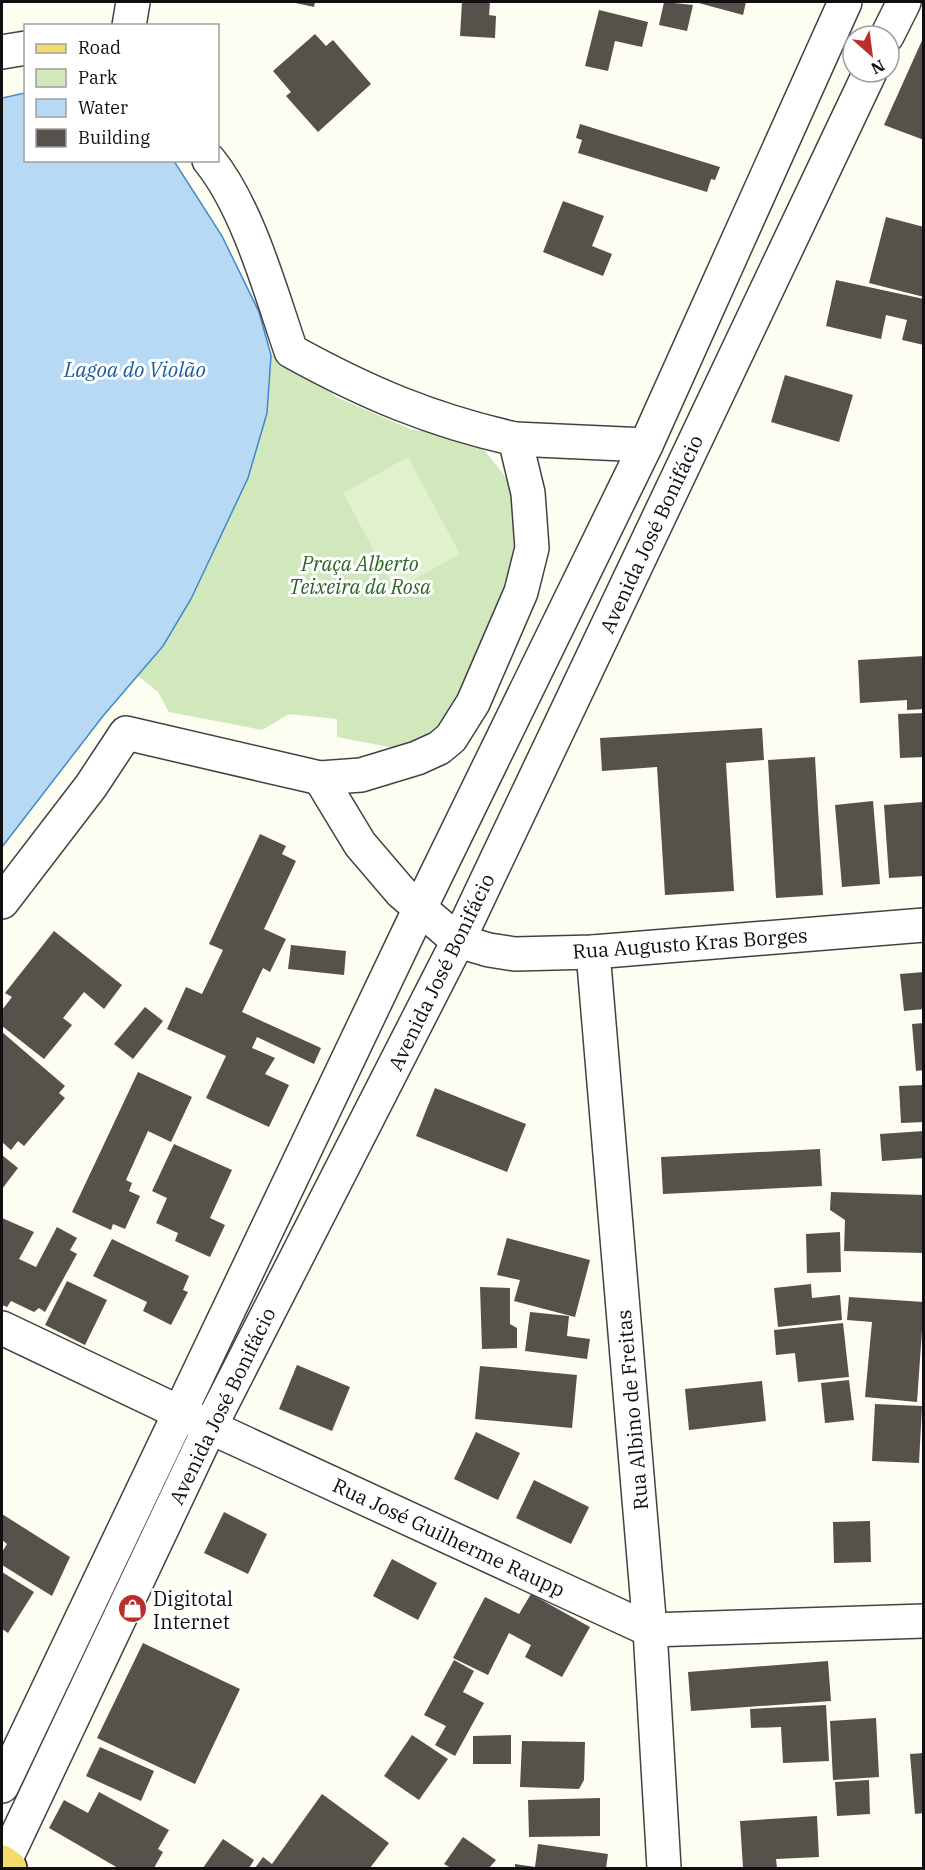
<svg xmlns="http://www.w3.org/2000/svg" width="925" height="1870" font-family="'IBM Plex Serif',serif">
<style>
.green{fill:#d0e8bc}
.pitch{fill:#e1f0cd}
.water{fill:#b8d9f4;stroke:#4189c9;stroke-width:1.5}
.building{fill:#57514b}
.lines{fill:none;stroke-linecap:round;stroke-linejoin:round}
.minor-casing{stroke:#424242;stroke-width:36}
.major-casing{stroke:#202020;stroke-width:36}
.minor{stroke:#fff;stroke-width:33}
.major{stroke:#f3dc6c;stroke-width:33}
.labels{text-anchor:middle;dominant-baseline:central;stroke-width:6;stroke-linejoin:round;paint-order:stroke}
.street-label{font-size:20px;fill:#0f0f0f;stroke:#fff}
.park-label{font-size:20px;font-style:italic;fill:#2a6521;stroke:#fff}
.poi-label{font-size:20px;fill:#0f0f0f;stroke:#fff;text-anchor:start}
.water-label{font-size:21px;font-style:italic;fill:#1c5c9d;stroke:#fff}
</style>
<rect width="100%" height="100%" fill="#fefdf1"/>
<polygon class="green" points="271,355 304,365 336,397 410,429 455,437 485,451 504,475 513,494 524,548 456,717 439,735 394,748 337,737 337,719 289,714 262,730 169,712 158,692 138,676 163,646 267,413"/>
<polygon class="pitch" points="408,457 460,554 395,590 343,493"/>
<polygon class="water" points="25,93 26,160 174,161 222,236 259,312 271,355 267,413 248,478 191,599 163,646 103,716 2,847 2,98"/>
<g class="building">
<polygon points="291,2 315,2 314,7"/>
<polygon points="462,2 490,2 489,15 496,16 495,38 460,36"/>
<polygon points="664,2 693,5 687,31 659,25"/>
<polygon points="695,2 746,2 743,15"/>
<polygon points="599,10 648,22 642,47 615,41 608,71 585,66"/>
<polygon points="315,34 326,46 333,40 371,84 318,132 286,96 291,92 273,71"/>
<polygon points="924,36 924,140 884,125"/>
<polygon points="580,124 720,167 715,180 711,179 707,192 578,153 582,140 576,138"/>
<polygon points="563,201 604,216 592,246 612,254 603,276 543,252"/>
<polygon points="886,217 924,227 924,297 869,283"/>
<polygon points="836,280 924,299 924,345 902,340 907,320 886,315 881,339 826,326"/>
<polygon points="785,375 853,395 839,442 771,422"/>
<polygon points="924,656 924,709 907,710 907,700 860,703 858,660"/>
<polygon points="924,713 924,757 900,758 898,714"/>
<polygon points="762,728 764,760 726,763 734,891 665,895 657,767 602,771 600,738"/>
<polygon points="815,757 823,895 776,898 768,760"/>
<polygon points="873,801 880,884 842,887 835,805"/>
<polygon points="923,802 924,876 889,878 884,805"/>
<polygon points="260,834 286,846 282,854 296,861 264,929 286,939 270,972 263,968 242,1012 321,1048 314,1064 257,1037 252,1048 275,1058 265,1074 289,1085 269,1127 206,1098 226,1056 167,1029 186,987 202,994 223,950 209,944"/>
<polygon points="54,931 122,985 104,1009 84,992 63,1018 72,1025 44,1059 2,1026 2,1010 12,997 5,993"/>
<polygon points="291,945 346,951 344,975 288,969"/>
<polygon points="924,972 924,1009 904,1011 900,974"/>
<polygon points="145,1007 163,1021 133,1059 114,1044"/>
<polygon points="924,1023 924,1070 916,1071 912,1024"/>
<polygon points="2,1032 65,1086 59,1093 65,1098 24,1146 18,1141 11,1150 2,1142"/>
<polygon points="138,1072 192,1097 171,1142 148,1131 126,1180 132,1183 129,1191 140,1196 125,1229 113,1224 111,1230 72,1212"/>
<polygon points="924,1085 924,1122 901,1123 899,1086"/>
<polygon points="435,1088 526,1124 507,1172 416,1136"/>
<polygon points="924,1131 924,1158 882,1161 880,1134"/>
<polygon points="174,1144 232,1170 210,1218 225,1225 210,1257 175,1241 178,1233 156,1223 167,1198 152,1191"/>
<polygon points="820,1149 822,1186 663,1194 661,1157"/>
<polygon points="2,1155 18,1168 2,1189"/>
<polygon points="831,1192 924,1195 924,1253 844,1251 845,1220 830,1210"/>
<polygon points="2,1218 34,1232 19,1259 36,1267 57,1227 77,1238 70,1250 77,1254 45,1312 39,1308 34,1312 11,1301 7,1307 2,1305"/>
<polygon points="840,1232 841,1272 807,1273 806,1234"/>
<polygon points="507,1238 590,1260 575,1317 514,1301 520,1280 497,1275"/>
<polygon points="112,1239 189,1276 183,1290 188,1292 171,1325 143,1311 147,1302 93,1276"/>
<polygon points="67,1281 107,1300 85,1345 45,1325"/>
<polygon points="811,1284 812,1298 840,1295 842,1320 778,1327 774,1288"/>
<polygon points="480,1287 510,1288 510,1324 517,1328 517,1348 482,1349"/>
<polygon points="849,1297 924,1302 917,1402 865,1397 872,1322 847,1320"/>
<polygon points="530,1312 569,1316 567,1336 590,1339 587,1359 525,1351"/>
<polygon points="843,1323 849,1377 798,1382 795,1353 776,1355 774,1330"/>
<polygon points="297,1365 350,1387 332,1431 279,1409"/>
<polygon points="480,1366 577,1375 572,1428 475,1419"/>
<polygon points="849,1380 854,1420 825,1423 821,1383"/>
<polygon points="762,1381 766,1421 689,1430 685,1389"/>
<polygon points="875,1404 922,1406 919,1463 872,1461"/>
<polygon points="476,1432 520,1453 498,1500 454,1479"/>
<polygon points="534,1480 589,1507 571,1544 516,1518"/>
<polygon points="224,1512 267,1534 248,1574 204,1553"/>
<polygon points="2,1514 70,1557 52,1596 2,1565 2,1552 7,1544 2,1540"/>
<polygon points="870,1521 871,1562 834,1563 833,1522"/>
<polygon points="392,1559 437,1583 418,1620 373,1596"/>
<polygon points="2,1572 34,1592 8,1633 2,1629"/>
<polygon points="531,1594 590,1627 562,1677 525,1657 531,1645 509,1633 488,1675 453,1658 485,1597 519,1614"/>
<polygon points="143,1643 240,1689 195,1784 97,1738"/>
<polygon points="454,1660 474,1671 463,1692 484,1703 455,1756 435,1745 446,1726 424,1715"/>
<polygon points="828,1661 831,1701 691,1711 688,1672"/>
<polygon points="826,1705 829,1761 783,1763 781,1727 751,1728 750,1709"/>
<polygon points="876,1718 879,1777 833,1780 830,1721"/>
<polygon points="412,1735 448,1759 419,1800 384,1776"/>
<polygon points="511,1735 511,1764 473,1764 473,1736"/>
<polygon points="522,1741 585,1742 584,1780 579,1789 520,1787"/>
<polygon points="100,1747 154,1771 141,1801 86,1776"/>
<polygon points="924,1753 924,1813 915,1814 910,1754"/>
<polygon points="869,1780 870,1814 837,1816 835,1782"/>
<polygon points="99,1792 169,1830 158,1849 163,1852 154,1868 118,1868 49,1828 64,1800 88,1813"/>
<polygon points="322,1794 389,1843 370,1868 255,1868 263,1857 272,1864"/>
<polygon points="600,1798 600,1836 529,1837 528,1800"/>
<polygon points="817,1816 819,1857 776,1859 777,1868 743,1868 740,1821"/>
<polygon points="463,1837 496,1860 489,1868 451,1868 444,1864"/>
<polygon points="223,1839 254,1860 249,1868 203,1868"/>
<polygon points="538,1844 608,1854 606,1868 515,1868 515,1864 535,1867"/>
</g>
<g class="lines">
<defs>
<g id="minor">
<polyline points="129,26 133,2"/>
<polyline points="887,36 904,2"/>
<polyline points="2,52 26,48"/>
<polyline points="515,439 646,445"/>
<polyline points="320,778 360,844 401,892 458,941 489,950 515,954 593,952 924,925"/>
<path d="M 2,902 L 91,786 L 126,733 L 320,778 L 361,775 L 417,758 L 439,748 L 451,738 L 473,703 L 521,592 L 532,548 L 528,493 L 515,439 C 431,420 367,393 291,351 C 271,293 248,208 209,160"/>
<polyline points="593,952 650,1630 664,1868"/>
<polyline points="2,1328 210,1427 650,1630 924,1621"/>
<polyline points="2,1786 420,908 646,445 845,2"/>
<polyline points="2,1867 210,1427 458,941 870,72"/>
</g>
<polyline id="major" points="2,1862 10,1868"/>
</defs>
<use href="#minor" class="minor-casing"/>
<use href="#major" class="major-casing"/>
<use href="#minor" class="minor"/>
<use href="#major" class="major"/>
</g>
<defs>
<symbol id="shop-disc" viewBox="-11 -11 22 22"><circle r="9.5" fill="#bb2e2b" stroke="#fff"/><path d="M-5-2.5h2.3a2.7 3.5 0 0 1 5.4 0H5L5.5 6h-11ZM-1.5-2.5h3a1.5 2.3 0 0 0-3 0Z" fill="#fff"/></symbol>
</defs>
<g fill-rule="evenodd">
<use href="#shop-disc" x="116" y="1592" width="33" height="33"/>
</g>
<g class="labels">
<g class="street-label">
<text transform="translate(651 534) rotate(-65)">Avenida José Bonifácio</text>
<text transform="translate(690 943) rotate(-4)">Rua Augusto Kras Borges</text>
<text transform="translate(441 972) rotate(-64)">Avenida José Bonifácio</text>
<text transform="translate(222 1406) rotate(-64)">Avenida José Bonifácio</text>
<text transform="translate(632 1410) rotate(-95)">Rua Albino de Freitas</text>
<text transform="translate(449 1537) rotate(25)">Rua José Guilherme Raupp</text>
</g>
<g class="park-label">
<text x="360" y="563">Praça Alberto<tspan x="360" dy="23">Teixeira da Rosa</tspan></text>
</g>
<g class="poi-label">
<text x="153" y="1598">Digitotal<tspan x="153" dy="23">Internet</tspan></text>
</g>
<g class="water-label">
<text x="135" y="369">Lagoa do Violão</text>
</g>
</g>
<rect width="925" height="1870" fill="none" stroke="#0f0f0f" stroke-width="6"/>
<rect x="24" y="24" width="195" height="138" fill="#ffffff" stroke="#9f9f9f" stroke-width="1.5"/>
<rect x="36" y="44" width="30" height="9" fill="#f3dc6c" stroke="#9f9f9f" stroke-width="1.5"/>
<text x="78" y="54" font-size="18" fill="#0f0f0f">Road</text>
<rect x="36" y="69" width="30" height="18" fill="#d0e8bc" stroke="#9f9f9f" stroke-width="1.5"/>
<text x="78" y="84" font-size="18" fill="#0f0f0f">Park</text>
<rect x="36" y="99" width="30" height="18" fill="#b8d9f4" stroke="#9f9f9f" stroke-width="1.5"/>
<text x="78" y="114" font-size="18" fill="#0f0f0f">Water</text>
<rect x="36" y="129" width="30" height="18" fill="#57514b" stroke="#9f9f9f" stroke-width="1.5"/>
<text x="78" y="144" font-size="18" fill="#0f0f0f">Building</text>
<g transform="translate(871 54) rotate(152)"><circle r="28" fill="#ffffff" stroke="#9f9f9f" stroke-width="1.5"/>
<path d="M0-4.5L10 22L0 15L-10 22Z" fill="#bb2e2b"/>
<text y="-9" font-size="16" font-weight="bold" text-anchor="middle" fill="#0f0f0f">N</text>
</g>
</svg>
